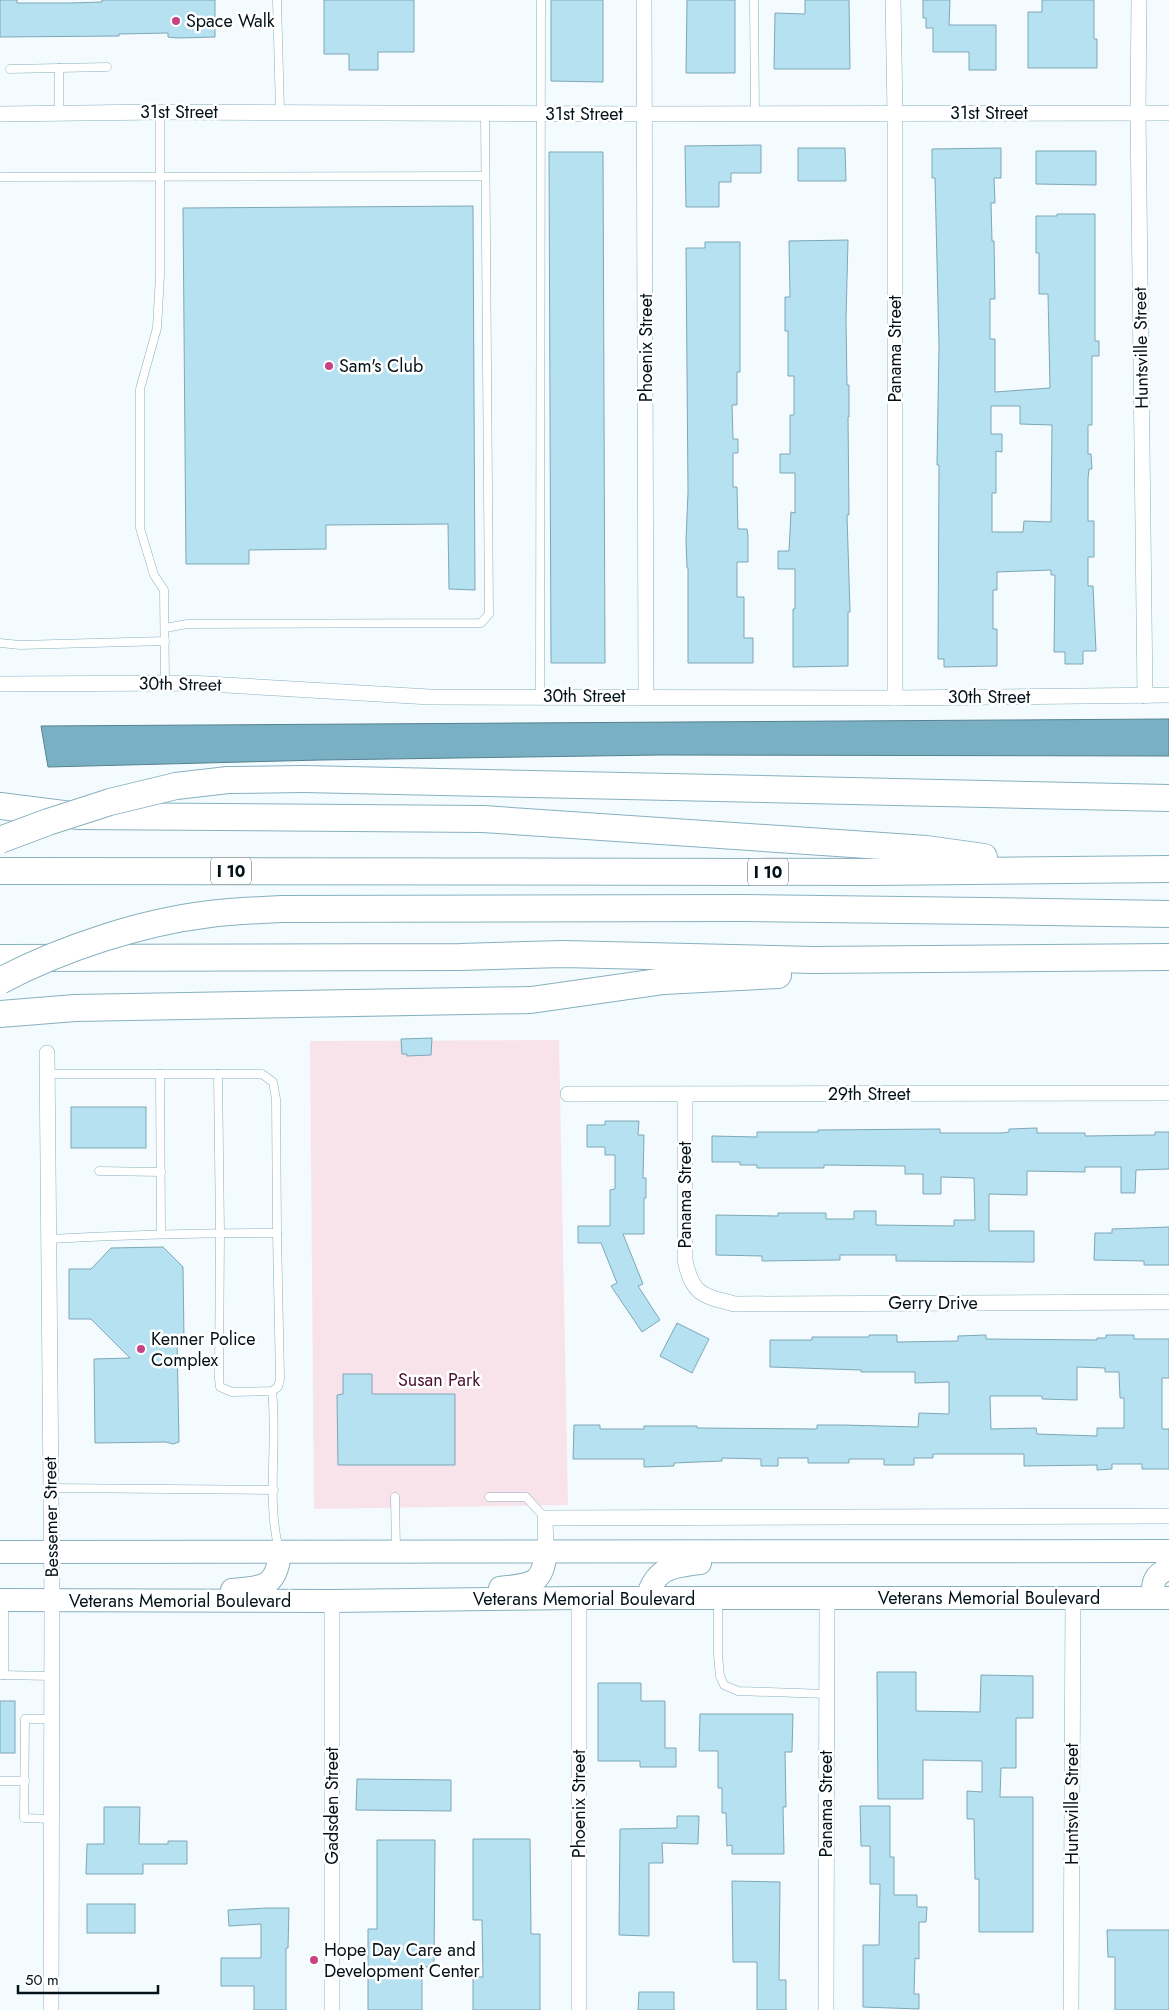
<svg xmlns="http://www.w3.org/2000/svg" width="1169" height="2010" font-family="Jost,sans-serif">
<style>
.green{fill:#f9e3eb}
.water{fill:#79b0c4;stroke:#568190}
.building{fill:#b6e1f1;stroke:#7ea7b6;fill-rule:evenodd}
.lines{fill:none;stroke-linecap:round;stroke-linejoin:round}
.lane-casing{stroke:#87b0bf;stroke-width:9}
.street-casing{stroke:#87b0bf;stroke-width:16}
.primary-casing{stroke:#87b0bf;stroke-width:24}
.highway-casing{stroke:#87b0bf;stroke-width:28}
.lane{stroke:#fff;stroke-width:8}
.street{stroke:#fff;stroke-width:15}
.primary{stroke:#fff;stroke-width:22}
.highway{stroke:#fff;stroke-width:26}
.highway-bridge-casing{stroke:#87b0bf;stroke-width:28;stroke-linecap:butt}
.highway-bridge{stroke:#fff;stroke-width:26}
.poi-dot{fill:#c84386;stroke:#fff;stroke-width:2}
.labels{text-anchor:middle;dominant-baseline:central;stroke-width:5;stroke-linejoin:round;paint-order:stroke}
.shield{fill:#fff;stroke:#4f595d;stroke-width:1}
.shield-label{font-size:16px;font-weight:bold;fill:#031218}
.poi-label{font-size:18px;fill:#031218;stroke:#fff;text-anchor:start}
.street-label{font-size:18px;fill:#031218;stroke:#fff}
.park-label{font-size:18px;fill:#4b102e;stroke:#fff}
</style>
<rect width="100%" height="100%" fill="#f3fbff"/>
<polygon class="green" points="559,1040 568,1505 314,1509 310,1041"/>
<polygon class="water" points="1169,719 1169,756 660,755 321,760 48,767 41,726"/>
<g class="building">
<polygon points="0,0 17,0 17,3 70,3 102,2 102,0 215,0 215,37 178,38 168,37 168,33 119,34 119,36 0,37"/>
<polygon points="324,0 414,0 414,52 378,52 378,70 349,70 349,54 324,54"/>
<polygon points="551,0 603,0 603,82 551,81"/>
<polygon points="687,0 735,0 735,73 686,73"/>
<polygon points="805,0 849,0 850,69 774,69 775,13 805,14"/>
<polygon points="923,0 950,0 949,25 996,25 996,70 969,70 969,52 933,52 933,28 926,28 926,18 923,18"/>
<polygon points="1042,0 1094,0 1094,39 1097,39 1097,68 1028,68 1028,12 1042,12"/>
<polygon points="761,145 761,173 731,173 731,182 719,182 719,207 686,207 685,146"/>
<polygon points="798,148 845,148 846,181 798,181"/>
<path d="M 1001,148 L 1001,178 L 994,178 L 995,203 L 991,203 L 992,241 L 994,241 L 995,299 L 990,299 L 990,339 L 995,339 L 995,392 L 1050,388 L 1048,294 L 1039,294 L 1039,253 L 1036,253 L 1036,216 L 1057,216 L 1057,214 L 1095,214 L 1095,341 L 1099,341 L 1099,356 L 1092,356 L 1092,425 L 1088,425 L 1088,454 L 1091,454 L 1092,469 L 1089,469 L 1088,479 L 1088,521 L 1094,521 L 1094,557 L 1088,557 L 1088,586 L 1093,586 L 1096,651 L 1083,651 L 1083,664 L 1065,664 L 1065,652 L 1054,652 L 1055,575 L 1051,575 L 1051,570 L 997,572 L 997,590 L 993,590 L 993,629 L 997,629 L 997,666 L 944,667 L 944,659 L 938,659 L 939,465 L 937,465 L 939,346 L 935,178 L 932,178 L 932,149 ZM 991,406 L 1020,406 L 1020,424 L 1052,425 L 1051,522 L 1024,521 L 1023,532 L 992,532 L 992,493 L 996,493 L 996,451 L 1002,452 L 1002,434 L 991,434 Z"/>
<polygon points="1036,151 1096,151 1096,185 1036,184"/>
<polygon points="549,152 603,152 605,663 551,663"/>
<polygon points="473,206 475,590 449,589 448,524 326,525 326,549 249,550 249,564 186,564 183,208"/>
<polygon points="848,240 846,320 847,385 849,385 849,417 848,417 849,515 847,515 850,612 848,612 848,666 793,667 793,609 795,609 795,569 778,569 778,551 789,551 791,512 795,513 795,473 780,473 780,454 790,454 790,415 794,415 794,376 788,376 788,331 785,331 785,297 790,297 789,241"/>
<polygon points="705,242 740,242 740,372 737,372 737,405 732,405 733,439 738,439 738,453 733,453 733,487 737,487 738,529 747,529 748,536 748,562 737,562 737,597 744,597 744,638 753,638 753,663 688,663 688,568 687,568 686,540 688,492 686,248 705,248"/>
<polygon points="432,1038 431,1055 407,1056 407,1054 402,1054 401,1039"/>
<rect x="71" y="1107" width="75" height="41"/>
<polygon points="605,1121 639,1121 638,1135 644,1135 643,1178 646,1178 646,1198 644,1198 644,1234 623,1234 643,1284 638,1286 660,1320 642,1332 611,1286 617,1283 601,1243 578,1243 578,1226 610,1226 610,1190 615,1189 615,1155 605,1155 605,1147 587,1147 587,1125 605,1125"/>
<polygon points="1037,1128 1037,1133 1085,1133 1085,1136 1155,1135 1155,1132 1169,1132 1169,1169 1136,1170 1135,1193 1121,1193 1121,1167 1085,1167 1085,1172 1027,1171 1027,1195 989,1194 989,1231 1034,1231 1034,1262 896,1261 896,1255 840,1255 840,1260 762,1261 762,1256 716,1255 716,1215 778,1216 778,1213 826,1213 826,1219 854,1219 854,1211 876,1211 876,1225 954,1226 954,1220 975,1220 974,1178 941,1177 941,1194 923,1194 923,1174 905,1174 905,1166 824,1165 824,1168 757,1168 757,1165 740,1165 740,1162 712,1162 712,1136 757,1137 757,1132 818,1132 818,1130 940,1129 940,1133 1002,1133 1009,1132 1009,1129"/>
<polygon points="1169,1227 1169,1265 1144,1265 1144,1261 1094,1260 1095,1233 1112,1233 1112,1229"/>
<polygon points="163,1247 183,1267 184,1340 177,1340 179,1442 173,1444 166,1442 95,1443 94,1359 130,1358 91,1319 69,1319 69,1269 91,1269 111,1248"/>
<polygon points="677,1323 709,1339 692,1373 660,1356"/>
<path d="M 869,1335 L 897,1335 L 897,1342 L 958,1341 L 958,1336 L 986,1335 L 986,1339 L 1097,1340 L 1097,1338 L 1106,1338 L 1106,1335 L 1134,1335 L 1134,1339 L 1169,1339 L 1169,1378 L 1162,1378 L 1162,1429 L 1169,1429 L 1169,1469 L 1142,1469 L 1142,1464 L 1112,1464 L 1112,1469 L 1097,1470 L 1097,1465 L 1024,1466 L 1024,1454 L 933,1454 L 933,1458 L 914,1458 L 914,1465 L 884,1465 L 884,1459 L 849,1459 L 849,1463 L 808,1463 L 808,1458 L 778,1458 L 778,1466 L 761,1466 L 761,1459 L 722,1458 L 722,1461 L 674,1463 L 674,1466 L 644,1467 L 644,1459 L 573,1459 L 574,1425 L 600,1425 L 600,1429 L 644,1429 L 644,1426 L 697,1426 L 697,1428 L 817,1429 L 817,1425 L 843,1425 L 918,1427 L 919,1413 L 949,1414 L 949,1382 L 915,1383 L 915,1372 L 861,1372 L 861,1370 L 770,1367 L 770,1340 L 812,1340 L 812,1337 L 869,1337 ZM 1077,1367 L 1105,1368 L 1105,1372 L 1119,1372 L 1120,1398 L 1124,1398 L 1124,1428 L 1097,1428 L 1097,1436 L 1037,1434 L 1036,1428 L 991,1429 L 990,1396 L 1042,1396 L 1042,1399 L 1077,1400 Z"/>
<polygon points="343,1374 372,1374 372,1394 455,1394 455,1465 338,1465 337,1395 343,1394"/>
<polygon points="877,1672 916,1672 916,1711 980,1712 981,1675 1033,1676 1033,1718 1016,1718 1016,1768 1001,1768 1000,1797 1033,1797 1033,1932 979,1932 979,1879 975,1879 974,1819 967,1819 967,1791 982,1792 982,1761 923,1760 923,1799 878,1799"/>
<polygon points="598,1683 641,1683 641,1701 665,1701 665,1748 676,1748 676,1767 640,1767 640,1761 598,1761"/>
<rect x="0" y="1701" width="15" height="52"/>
<polygon points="700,1714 793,1714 792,1752 785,1752 786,1807 783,1807 784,1854 732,1854 732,1845 727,1846 726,1813 722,1813 722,1788 718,1788 718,1751 699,1751"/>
<polygon points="357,1779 451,1780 451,1811 356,1810"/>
<polygon points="860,1806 890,1806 890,1857 894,1857 894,1895 917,1895 917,1907 927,1907 926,1922 919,1922 919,1959 915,1958 914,1994 919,1994 919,2009 863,2007 863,1945 879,1945 880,1884 870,1884 870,1846 861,1846"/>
<polygon points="104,1807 140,1807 139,1844 168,1844 168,1841 187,1841 187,1864 143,1864 143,1874 86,1874 87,1844 104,1844"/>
<polygon points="677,1816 699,1816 698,1844 662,1843 663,1863 649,1863 649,1936 619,1935 620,1829 677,1828"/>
<polygon points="473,1839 530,1839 531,1934 540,1934 540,2010 473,2010 473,1977 483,1977 482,1920 473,1920"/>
<polygon points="377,1840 435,1840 434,1967 422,1967 422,2010 368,2010 368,1929 377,1929"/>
<polygon points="732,1881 780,1882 779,1980 786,1980 786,2010 757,2010 757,1962 733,1962"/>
<rect x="87" y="1904" width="48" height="29"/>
<polygon points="267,1908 289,1908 288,1948 286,1948 286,2010 254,2010 254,1986 221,1986 221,1958 261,1958 261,1924 229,1926 228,1910"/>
<polygon points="1107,1930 1169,1930 1169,2010 1115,2010 1115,1957 1108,1957"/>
<polygon points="639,1992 674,1992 674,2010 638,2010"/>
</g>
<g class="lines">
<defs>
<g id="lane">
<polyline points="277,0 280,112"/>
<polyline points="754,0 755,114"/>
<polyline points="10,69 59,68"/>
<polyline points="160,112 160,275 157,328 140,389 140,528 154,575 164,590 165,683"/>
<polyline points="59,113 59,68 107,67"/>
<polyline points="0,177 485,176"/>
<polyline points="165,628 187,624 481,623 489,614 485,113"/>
<polyline points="0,643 20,645 165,641"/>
<polyline points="540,696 541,0"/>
<path d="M 47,1074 L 218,1074 L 220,1233 L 219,1379 L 220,1387 L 232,1392 L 272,1391 L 278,1387 L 280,1379 L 277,1233 C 201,1233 125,1235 49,1239"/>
<polyline points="160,1074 161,1233"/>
<polyline points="218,1074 262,1074 273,1082 276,1099 277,1233"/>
<polyline points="99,1171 161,1172"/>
<path d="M 272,1391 C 278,1444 266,1499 279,1550"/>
<polyline points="50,1488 274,1490"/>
<polyline points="395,1497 396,1550"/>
<polyline points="489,1497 526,1497 545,1518"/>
<polyline points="718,1600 718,1655 720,1676 724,1685 738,1691 827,1694"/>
<polyline points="0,1675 52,1676"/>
<polyline points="4,1675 4,1602"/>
<polyline points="0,1781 25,1781"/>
<polyline points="52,1819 24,1818 25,1719 52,1719"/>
</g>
<g id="street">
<polyline points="644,0 646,696"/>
<polyline points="893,0 895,114 895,698"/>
<polyline points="1139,0 1138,113 1145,696"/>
<polyline points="0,114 160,112 645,114 1169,113"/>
<polyline points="0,684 190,683 430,697 895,698 1169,695"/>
<polyline points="47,1053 52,1600 51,2010"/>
<polyline points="568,1094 1169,1093"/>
<path d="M 685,1094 L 685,1260 C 692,1295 703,1296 735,1304 L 1169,1302"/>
<polyline points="546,1551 545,1518 1169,1516"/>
<polyline points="332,2010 332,1601"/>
<polyline points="579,2010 579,1598"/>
<polyline points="826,2010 827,1598"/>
<polyline points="1071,2010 1073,1598"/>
</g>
<g id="primary">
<polyline points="0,1552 1169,1551"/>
<path d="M 500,1588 C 531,1584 543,1586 546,1551"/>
<path d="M 232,1590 C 263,1588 277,1587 280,1552"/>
<path d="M 647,1598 C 656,1567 671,1567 700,1563"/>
<path d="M 1153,1598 C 1152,1582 1154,1575 1169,1568"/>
<polyline points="0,1600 332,1601 579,1598 1169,1598"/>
</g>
<g id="highway">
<polyline points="303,779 1169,798"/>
<polyline points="0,806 79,816 483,819 926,849 984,857"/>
<polyline points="0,871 872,872 1169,869"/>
<polyline points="984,911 1169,914"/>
<polyline points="0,958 460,957 563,954 814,960 1169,957"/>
<polyline points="0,1014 75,1008 531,1000 664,981 778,975"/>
</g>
</defs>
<use href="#lane" class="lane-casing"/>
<use href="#street" class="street-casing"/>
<use href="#primary" class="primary-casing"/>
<use href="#highway" class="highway-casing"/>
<use href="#lane" class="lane"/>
<use href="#street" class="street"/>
<use href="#primary" class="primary"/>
<use href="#highway" class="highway"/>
<defs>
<g id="highway-bridge">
<polyline points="0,840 48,822 110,802 176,786 228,780 303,779"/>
<path d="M 0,981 C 60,949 142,922 210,914 C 234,911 259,910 283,909 L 744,908 L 984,911"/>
</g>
</defs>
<use href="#highway-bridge" class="highway-bridge-casing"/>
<use href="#highway-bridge" class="highway-bridge"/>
</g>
<g class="poi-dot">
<circle cx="176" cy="21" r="5"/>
<circle cx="329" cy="366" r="5"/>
<circle cx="141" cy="1349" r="5"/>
<circle cx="314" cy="1960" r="5"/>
</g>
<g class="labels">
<g class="shield">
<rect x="211" y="857.5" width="40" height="27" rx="4"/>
<rect x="748" y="858.5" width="40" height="27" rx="4"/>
</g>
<g class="shield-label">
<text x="231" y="871">I 10</text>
<text x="768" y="872">I 10</text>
</g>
<g class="poi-label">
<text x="186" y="21">Space Walk</text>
<text x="339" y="366">Sam's Club</text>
<text x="151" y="1339">Kenner Police<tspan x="151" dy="21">Complex</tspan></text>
<text x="324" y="1950">Hope Day Care and<tspan x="324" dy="21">Development Center</tspan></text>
</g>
<g class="street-label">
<text x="179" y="112">31st Street</text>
<text x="989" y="113">31st Street</text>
<text x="584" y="114">31st Street</text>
<text transform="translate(646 348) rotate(-90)">Phoenix Street</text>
<text transform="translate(1141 348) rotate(-91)">Huntsville Street</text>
<text transform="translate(895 349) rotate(-90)">Panama Street</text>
<text transform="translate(180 684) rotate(1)">30th Street</text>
<text x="584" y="696">30th Street</text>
<text x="989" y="697">30th Street</text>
<text x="869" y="1094">29th Street</text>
<text transform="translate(685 1195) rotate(-90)">Panama Street</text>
<text x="933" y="1303">Gerry Drive</text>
<text transform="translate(51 1517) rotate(-91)">Bessemer Street</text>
<text x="989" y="1598">Veterans Memorial Boulevard</text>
<text x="584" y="1599">Veterans Memorial Boulevard</text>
<text x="180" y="1601">Veterans Memorial Boulevard</text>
<text transform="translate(579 1804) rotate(-90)">Phoenix Street</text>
<text transform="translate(826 1804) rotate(-90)">Panama Street</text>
<text transform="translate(1072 1804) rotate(-90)">Huntsville Street</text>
<text transform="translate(332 1806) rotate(-90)">Gadsden Street</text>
</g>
<g class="park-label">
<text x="439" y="1380">Susan Park</text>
</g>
</g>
<path d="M18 1985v8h140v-8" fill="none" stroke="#031218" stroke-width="2.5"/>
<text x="25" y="1985" font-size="15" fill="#031218" stroke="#ffffff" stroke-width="4" paint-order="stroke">50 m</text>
</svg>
